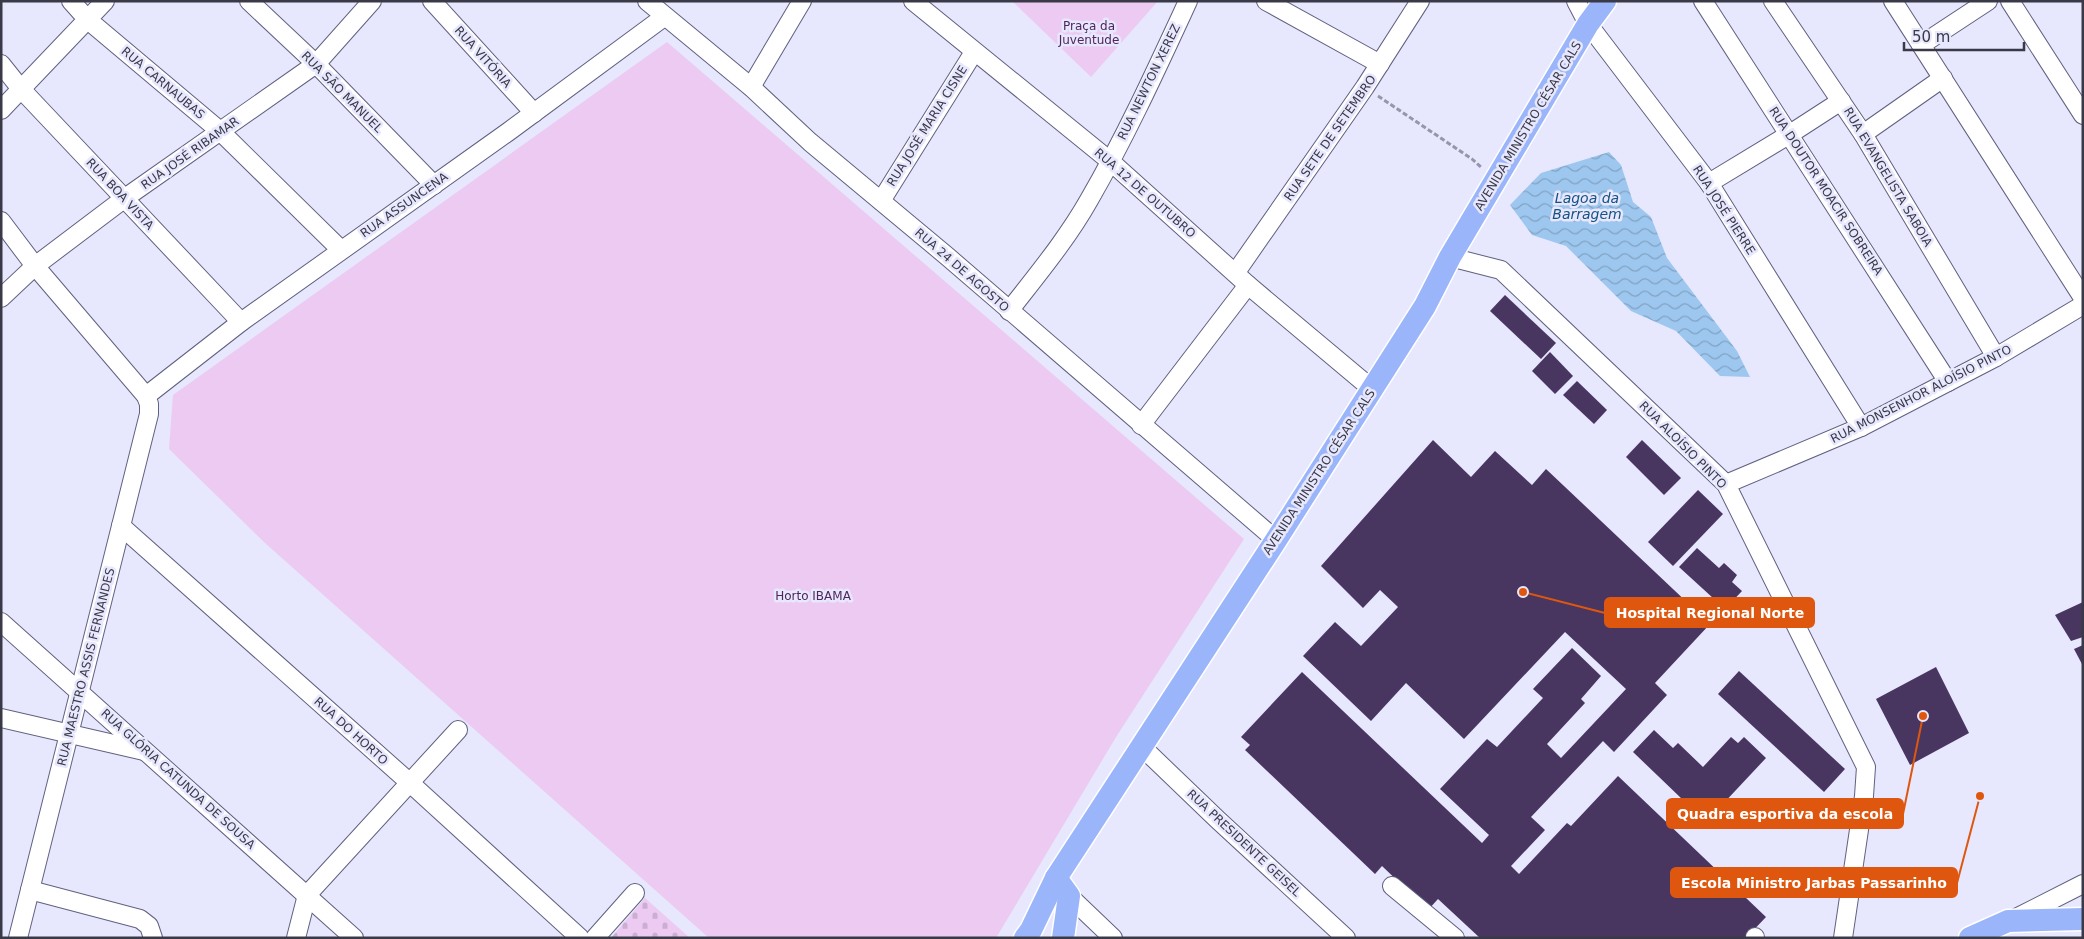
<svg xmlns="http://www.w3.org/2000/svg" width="2084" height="939" font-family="'DejaVu Sans',sans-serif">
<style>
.cemetery{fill:url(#cemetery-stones)}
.park{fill:#eccaf2}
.water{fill:url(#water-waves)}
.building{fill:#483660}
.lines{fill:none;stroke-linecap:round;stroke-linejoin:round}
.minor-casing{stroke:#606180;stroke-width:20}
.major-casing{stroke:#fff;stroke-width:25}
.path{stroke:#9696a9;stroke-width:3;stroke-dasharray:5 2.5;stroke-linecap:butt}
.minor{stroke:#fff;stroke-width:18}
.major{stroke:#9bb5fb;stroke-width:22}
.labels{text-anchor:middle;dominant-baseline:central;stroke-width:5;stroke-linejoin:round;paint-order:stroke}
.park-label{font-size:12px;fill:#52255a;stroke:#e7e7fd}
.street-label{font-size:12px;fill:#393948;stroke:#e7e7fd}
.water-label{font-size:14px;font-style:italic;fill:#145284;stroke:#e7e7fd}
.leader{fill:none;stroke:#df570f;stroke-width:2}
.callout-dot{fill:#df570f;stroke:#e7e7fd;stroke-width:2}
.callout{fill:#df570f;stroke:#df570f;stroke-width:2}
.callout-label{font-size:14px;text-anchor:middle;font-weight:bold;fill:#fff}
</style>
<defs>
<pattern id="cemetery-stones" width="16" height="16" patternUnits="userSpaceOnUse" patternTransform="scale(1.25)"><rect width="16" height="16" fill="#eccaf2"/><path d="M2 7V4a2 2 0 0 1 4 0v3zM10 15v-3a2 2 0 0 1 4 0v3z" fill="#cbaed1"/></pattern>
<pattern id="water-waves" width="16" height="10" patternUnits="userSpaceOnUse" patternTransform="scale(1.25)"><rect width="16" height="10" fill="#9dc7ef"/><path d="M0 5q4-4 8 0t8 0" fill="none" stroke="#81a3c4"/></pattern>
</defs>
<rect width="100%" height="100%" fill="#e7e7fd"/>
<polygon class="cemetery" points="645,898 690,938 611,938"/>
<g class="park">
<polygon points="1012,1 1158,1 1091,77"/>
<polygon points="667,42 1244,539 1116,737 996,938 709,938 265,543 169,449 173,395"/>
</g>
<polygon class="water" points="1609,152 1621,165 1633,202 1651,217 1667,258 1737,351 1750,377 1720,376 1676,331 1631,311 1566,246 1532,235 1510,205 1541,173"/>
<g class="building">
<polygon points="1505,295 1556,343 1541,359 1490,311"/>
<polygon points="1550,352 1573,376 1555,394 1532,371"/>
<polygon points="1577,381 1607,410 1594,424 1563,395"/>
<polygon points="1433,440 1471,477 1495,451 1532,485 1546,469 1710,624 1655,683 1667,695 1614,752 1603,741 1531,817 1545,830 1511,866 1519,874 1567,823 1571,826 1618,776 1766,917 1746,938 1480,938 1438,899 1428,910 1382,866 1375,874 1245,750 1250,745 1241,737 1302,672 1482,843 1489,835 1440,789 1487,739 1497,747 1543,698 1533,689 1572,648 1601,676 1581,699 1585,703 1547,744 1561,758 1626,689 1565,632 1464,739 1406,683 1371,721 1303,656 1335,622 1361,646 1398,607 1380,590 1363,608 1321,566"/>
<polygon points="1642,440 1681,478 1664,495 1626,457"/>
<polygon points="1698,490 1723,514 1673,566 1648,542"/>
<polygon points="1697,548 1719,568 1724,563 1737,575 1732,582 1742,591 1725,609 1679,567"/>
<polygon points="2083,602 2083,637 2071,641 2055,615"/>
<polygon points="2083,645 2083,666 2074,649"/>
<polygon points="1936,667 1969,733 1910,765 1876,699"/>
<polygon points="1739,671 1845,769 1824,792 1718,694"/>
<polygon points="1654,730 1673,748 1678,743 1703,767 1731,737 1738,743 1744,737 1766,758 1706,822 1633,752"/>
</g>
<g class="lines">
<defs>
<g id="minor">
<polyline points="71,1 88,20 220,131 341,250"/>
<polyline points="249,1 316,64 434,185"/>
<polyline points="432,1 534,113"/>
<polyline points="647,1 751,87 810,142 948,257 1276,540"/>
<polyline points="913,1 1110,161 1248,285 1372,389"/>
<polyline points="1266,1 1380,64"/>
<polyline points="1576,1 1588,24 1709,183 1861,427"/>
<polyline points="1703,1 1948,382"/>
<polyline points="1773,1 1863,134 1996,357"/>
<polyline points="1893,1 2083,298"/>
<polyline points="2010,1 2083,115"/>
<polyline points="1921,45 1988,1"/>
<polyline points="1,64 21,89 241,322"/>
<polyline points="751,87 802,1"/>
<polyline points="1,110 105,1"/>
<polyline points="1863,134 1943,78"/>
<polyline points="1709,183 1790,134 1841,101"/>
<polyline points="881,201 974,52"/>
<polyline points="1,221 35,266 146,396 149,404 149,414 18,938"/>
<polyline points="1450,257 1501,270 1726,484 1866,767 1864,796 1843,938"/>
<polyline points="1236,272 1365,87 1420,1"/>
<polyline points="1,298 35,266 125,198 316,64 372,1"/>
<path d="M 1009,311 C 1037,275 1067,239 1089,200 C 1126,136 1157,68 1188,1"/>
<polyline points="146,396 241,322 508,132 664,17"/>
<polyline points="1141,425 1248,285"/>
<polyline points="1726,484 1861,427 1996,357 2083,305"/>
<polyline points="121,526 409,782 580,938"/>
<polyline points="1,622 354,938"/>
<polyline points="1,718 144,751"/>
<polyline points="1142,747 1218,820 1346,938"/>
<polyline points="1392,886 1455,938"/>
<polyline points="30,890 140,919 149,926 153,938"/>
<polyline points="1069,896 1113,938"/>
<polyline points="2012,920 2083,884"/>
<polyline points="296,938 307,895 458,730"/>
<polyline points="595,938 635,893"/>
<polyline points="1755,938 1755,937"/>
</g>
<g id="major">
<polyline points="1056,878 1069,896 1063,938"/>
<polyline points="1025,938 1031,930 1056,878 1276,540 1425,306 1450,257 1588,24 1605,1"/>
<polyline points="1970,938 2008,921 2083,919"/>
</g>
</defs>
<use href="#minor" class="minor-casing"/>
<use href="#major" class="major-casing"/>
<polyline class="path" points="1378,96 1472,159 1482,168"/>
<use href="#minor" class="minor"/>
<use href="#major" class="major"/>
</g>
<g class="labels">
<g class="park-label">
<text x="1089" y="26">Praça da<tspan x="1089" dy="14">Juventude</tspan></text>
<text x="813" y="596">Horto IBAMA</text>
</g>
<g class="street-label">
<text transform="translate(483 57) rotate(48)">RUA VITÓRIA</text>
<text transform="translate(1149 82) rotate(-64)">RUA NEWTON XEREZ</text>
<text transform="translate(163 83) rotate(40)">RUA CARNAUBAS</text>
<text transform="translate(342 92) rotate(45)">RUA SÃO MANUEL</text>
<text transform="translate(927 126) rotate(-58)">RUA JOSÉ MARIA CISNE</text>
<text transform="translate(1528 126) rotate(-59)">AVENIDA MINISTRO CÉSAR CALS</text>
<text transform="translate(1330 138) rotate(-55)">RUA SETE DE SETEMBRO</text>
<text transform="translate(190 153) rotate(-35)">RUA JOSÉ RIBAMAR</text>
<text transform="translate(1888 177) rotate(59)">RUA EVANGELISTA SABOIA</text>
<text transform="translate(1826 191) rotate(57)">RUA DOUTOR MOACIR SOBREIRA</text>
<text transform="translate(1145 193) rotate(41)">RUA 12 DE OUTUBRO</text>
<text transform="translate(120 194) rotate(47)">RUA BOA VISTA</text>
<text transform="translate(404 205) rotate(-35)">RUA ASSUNCENA</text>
<text transform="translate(1724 210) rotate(57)">RUA JOSÉ PIERRE</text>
<text transform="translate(962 270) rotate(41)">RUA 24 DE AGOSTO</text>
<text transform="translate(1921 394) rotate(-27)">RUA MONSENHOR ALOÍSIO PINTO</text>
<text transform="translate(1683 445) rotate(45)">RUA ALOÍSIO PINTO</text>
<text transform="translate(1319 472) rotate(-57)">AVENIDA MINISTRO CÉSAR CALS</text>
<text transform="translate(86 667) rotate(-76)">RUA MAESTRO ASSIS FERNANDES</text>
<text transform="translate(351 731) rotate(42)">RUA DO HORTO</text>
<text transform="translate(178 779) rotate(42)">RUA GLÓRIA CATUNDA DE SOUSA</text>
<text transform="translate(1244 843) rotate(43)">RUA PRESIDENTE GEISEL</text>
</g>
<g class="water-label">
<text x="1587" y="198">Lagoa da<tspan x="1587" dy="16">Barragem</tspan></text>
</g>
</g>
<path class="leader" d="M1523 592L1605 613M1923 716L1903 814M1980 796L1957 883"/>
<g class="callout-dot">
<circle cx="1523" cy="592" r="5"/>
<circle cx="1923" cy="716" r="5"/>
<circle cx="1980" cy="796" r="5"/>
</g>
<g class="callout">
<rect x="1605" y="598" width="209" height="29" rx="5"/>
<rect x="1667" y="799" width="236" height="29" rx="5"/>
<rect x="1671" y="868" width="286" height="29" rx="5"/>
</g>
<g class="callout-label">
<text x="1710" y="618">Hospital Regional Norte</text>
<text x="1785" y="819">Quadra esportiva da escola</text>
<text x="1814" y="888">Escola Ministro Jarbas Passarinho</text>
</g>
<rect width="2084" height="939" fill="none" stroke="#393948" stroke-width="5"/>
<path d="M1904 42v8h120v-8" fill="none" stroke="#393948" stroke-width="2.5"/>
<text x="1912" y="42" font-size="15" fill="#393948" stroke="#e7e7fd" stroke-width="4" paint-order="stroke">50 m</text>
</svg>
